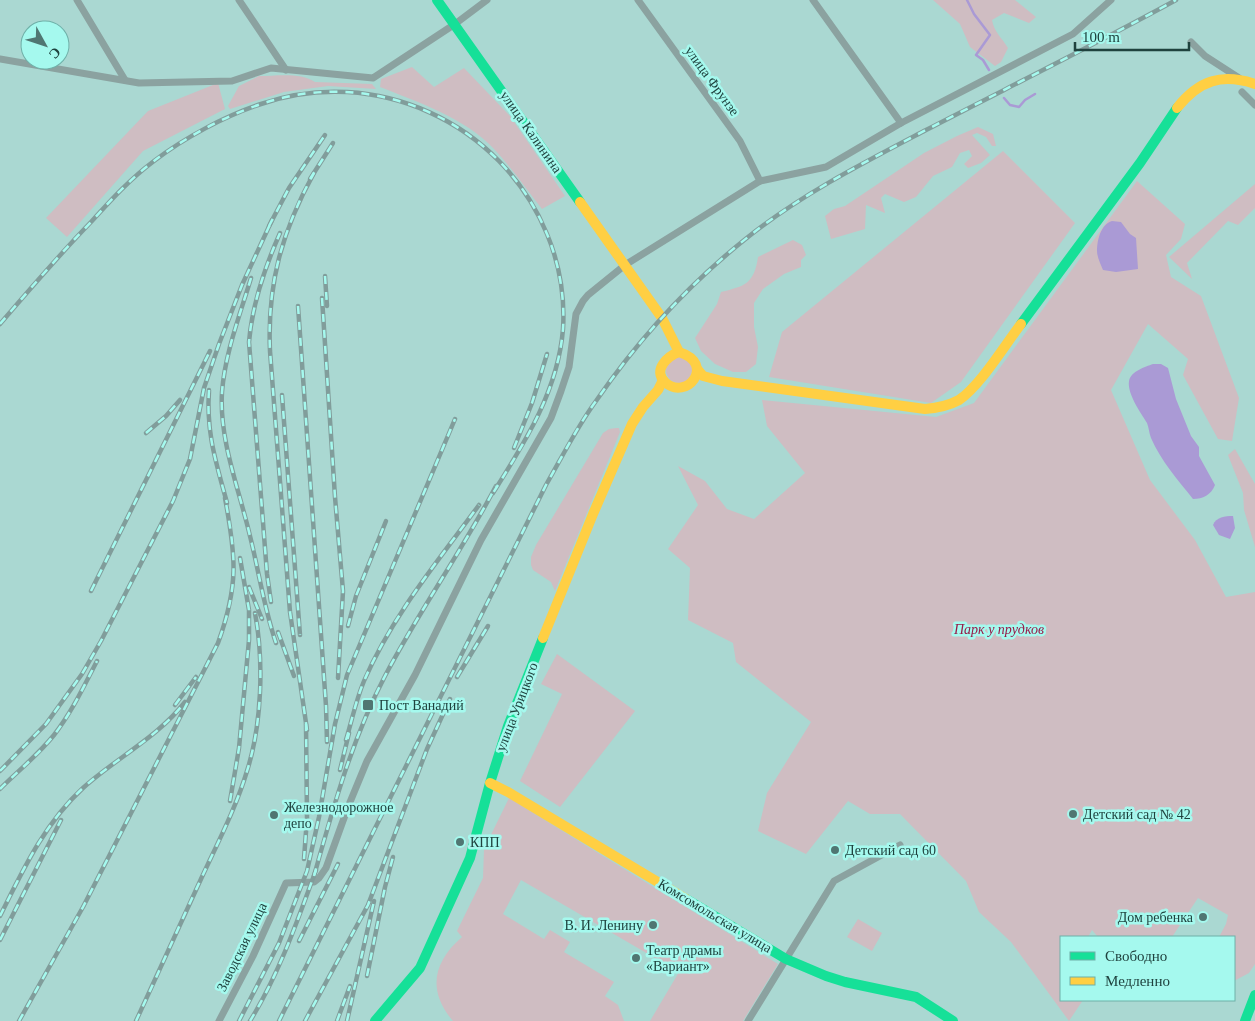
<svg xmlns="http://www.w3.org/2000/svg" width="1255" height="1021" font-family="Georgia,serif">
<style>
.green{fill:#cfbdc2}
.water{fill:#aa9ad5}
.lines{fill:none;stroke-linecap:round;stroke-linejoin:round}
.stream{stroke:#aa9ad5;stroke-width:2.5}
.street{stroke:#8ba2a0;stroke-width:7}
.fast{stroke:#16e098;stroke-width:10}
.slow{stroke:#ffcf43;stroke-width:10}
.rail-casing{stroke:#819d9b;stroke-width:4.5}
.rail{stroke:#a5f9ee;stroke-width:2.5;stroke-dasharray:8;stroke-linecap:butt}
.poi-dot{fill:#507672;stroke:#a5f9ee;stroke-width:2}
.labels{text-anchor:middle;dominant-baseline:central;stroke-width:5;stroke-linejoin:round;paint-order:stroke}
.street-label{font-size:14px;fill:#1f423e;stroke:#a5f9ee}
.park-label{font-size:14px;font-style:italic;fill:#971947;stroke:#a5f9ee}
.poi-label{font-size:14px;fill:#1f423e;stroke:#a5f9ee;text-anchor:start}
</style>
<rect width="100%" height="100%" fill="#aad8d2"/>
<g class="green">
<path d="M 933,0 L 1015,0 L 1036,17 L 1029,23 L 1004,13 L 992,20 C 994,32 1002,38 1008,48 L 1001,62 L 995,66 L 970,47 L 960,24 Z"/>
<path d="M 412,67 L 434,87 L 464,68 L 510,116 L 565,196 L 542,209 C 526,189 511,167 494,149 C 465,118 418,102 380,87 L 381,79 Z"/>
<path d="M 259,76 C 276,76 301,72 315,82 L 372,84 L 376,89 L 328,86 L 284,92 L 230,109 L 228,106 L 239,86 Z"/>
<polygon points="218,83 225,109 143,151 67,237 46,218 148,111"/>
<polygon points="978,127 993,134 996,146 992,146 986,137 977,133 972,135 990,155 981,163 968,168 964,164 972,156 969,150 960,153 952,167 933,176 916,197 904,202 885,194 881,198 885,213 866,205 865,229 831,239 825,216 834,209 845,206 924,153 957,136"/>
<polygon points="1003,151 1075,223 961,382 931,403 769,377 782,332"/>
<polygon points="1137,181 1185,224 1181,239 1166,255 1171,277 1201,296 1239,398 1232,441 1218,439 1183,375 1188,359 1148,324 1111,390 1150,480 1195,540 1226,597 1255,592 1255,964 1249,973 1234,981 1234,937 1219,937 1226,924 1228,915 1198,898 1172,937 1098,937 1092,930 1088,937 1061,937 1061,1000 1083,1000 1069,1021 1011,942 979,912 966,881 900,814 870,814 848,801 806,854 758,831 767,793 811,722 736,662 733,643 688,620 690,568 668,549 698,505 678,466 705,481 727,509 754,519 805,473 767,426 762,400 936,417 974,403"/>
<polygon points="1255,184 1255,208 1238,225 1228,221 1187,263 1192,279 1169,257"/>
<path d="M 793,240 L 802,245 L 806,255 L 801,260 L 801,267 L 784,274 L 763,289 L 754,303 L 754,327 L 758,347 L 756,364 L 746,372 L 733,372 L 715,364 L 701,351 L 695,338 L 717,304 L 721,292 C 745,286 754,284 758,257 Z"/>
<circle cx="679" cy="370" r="13"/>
<polygon points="616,428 619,428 620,432 555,591 551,582 533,570 531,565 531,557 536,545 603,433 609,429"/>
<polygon points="1235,449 1255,484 1255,547 1244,510 1243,493 1228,455"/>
<polygon points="557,654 635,711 560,807 520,781 562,694 541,684"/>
<path d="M 509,798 L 778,964 L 743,1021 L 650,1021 L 679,972 L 521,880 L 503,914 L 544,939 L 550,930 L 570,942 L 564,952 L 614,982 L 605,996 L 618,1005 L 624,1021 L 453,1021 C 427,991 433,962 462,937 L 457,931 L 483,878 L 484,849 Z"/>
<polygon points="858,919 882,933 872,951 847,937"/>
</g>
<g class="water">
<path d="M 1112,221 L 1121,222 L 1130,234 L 1136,238 L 1138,269 L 1116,272 L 1103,270 C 1101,265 1097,257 1097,251 C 1097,240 1101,224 1112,221 Z"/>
<path d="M 1153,364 L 1161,364 L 1168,368 L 1176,399 L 1191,436 L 1199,447 L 1199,456 L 1215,485 C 1211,495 1203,499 1193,499 C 1178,480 1161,461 1151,438 C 1149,433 1149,428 1147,423 C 1141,413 1127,394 1129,381 C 1131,371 1145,367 1153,364 Z"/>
<path d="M 1233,516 L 1235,528 L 1230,539 L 1219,535 L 1213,525 C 1216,517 1225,516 1233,516 Z"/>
</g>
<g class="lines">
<g class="stream">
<polyline points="967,0 974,14 990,35 976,55 983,60 989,70"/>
<polyline points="1004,98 1010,105 1019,107 1025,100 1035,94"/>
</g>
<g class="street">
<polyline points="77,0 125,80"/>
<polyline points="239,0 286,70"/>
<polyline points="638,0 740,141 760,181"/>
<polyline points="813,0 901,123"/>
<polyline points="1191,42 1205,56 1239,78"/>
<polyline points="0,59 139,83 232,81 271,68 373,78 455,24 487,0"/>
<polyline points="1242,92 1255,105"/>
<polyline points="219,1021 253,956 286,883 314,882 319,878 326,868 348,807 367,761 415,675 481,540 551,418 561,391 569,367 576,314 583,301 588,295 625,265 760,181 826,167 901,123 1073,34 1111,0"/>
<polyline points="748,1021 834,881 900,845"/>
</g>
<g class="fast">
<polyline points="437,0 580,202"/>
<polyline points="1021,324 1140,163 1177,108"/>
<polyline points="686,899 786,959 826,976 845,982 916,997 953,1021"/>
<polyline points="375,1021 420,968 470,858 490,783 508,726 543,638"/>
<polyline points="1245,1021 1255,995"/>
</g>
<g class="slow">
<path d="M 1177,108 C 1199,80 1222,73 1255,84"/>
<polyline points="580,202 662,318 679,352"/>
<path d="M 679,352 C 717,364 686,402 665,382 C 652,370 668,356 679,352 Z"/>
<path d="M 698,370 L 703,376 L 722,381 L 925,409 C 937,408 948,406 959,400 C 980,386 1005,345 1021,324"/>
<polyline points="543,638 593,514 632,424 643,407 658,390 663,380"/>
<polyline points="490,783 508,792 686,899"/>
</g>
<defs>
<g id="rail">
<polyline points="310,179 333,143"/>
<polyline points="269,226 289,188 325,135"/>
<polyline points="325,276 327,306"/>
<path d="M 251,278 C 240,315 225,353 222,392 C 219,440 239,489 250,536 C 259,572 264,608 276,643"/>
<polyline points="322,298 335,497 343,591 338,678"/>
<polyline points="298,306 326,706 327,742"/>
<path d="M 0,324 C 30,289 59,255 91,222 C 111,200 130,179 154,161 C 184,138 225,116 261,104 C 375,65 501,122 547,234 C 559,263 565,297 563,329 C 558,391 525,442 493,493"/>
<path d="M 209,390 C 206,433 216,462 227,503"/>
<polyline points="282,395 300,635"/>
<polyline points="146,433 166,416 180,400"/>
<polyline points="514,448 532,403 547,354"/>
<polyline points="249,587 262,619"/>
<polyline points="91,591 210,351"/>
<path d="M 271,602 L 267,574 L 249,342 C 252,305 265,267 280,233"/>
<polyline points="348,626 356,596 386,521"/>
<polyline points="278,632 294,676"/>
<polyline points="457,677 488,626"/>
<polyline points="175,705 196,677"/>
<path d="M 307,730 L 290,612 L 270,351 C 267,284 282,231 314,173"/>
<path d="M 346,740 C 352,720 356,700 364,681 C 392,616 438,561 479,505"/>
<polyline points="340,770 349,733"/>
<polyline points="0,771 46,724 82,674 101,641 173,501 190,459 204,388 219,344 242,285 272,220"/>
<path d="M 0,789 C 18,771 38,755 54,735 C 72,712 84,686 97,661"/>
<polyline points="230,801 239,748 249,640 249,610 240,558"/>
<polyline points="304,859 307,818 306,724"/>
<path d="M 314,876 C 333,808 352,739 385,676 C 419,611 462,551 496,486"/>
<path d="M 0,916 C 23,870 44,824 83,788 C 116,758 157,738 185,702"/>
<polyline points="0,940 61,820"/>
<polyline points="299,941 338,864"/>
<polyline points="367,976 385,887 393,857"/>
<path d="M 19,1021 L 83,907 L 218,643 C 239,585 236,557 225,498"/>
<path d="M 136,1021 C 158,974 179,926 201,879 C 217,844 236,808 247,771 C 262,724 264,661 255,613"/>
<polyline points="239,1021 279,943 307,871 319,817 335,724 347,675 455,419"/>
<path d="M 250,1021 C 279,974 297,922 316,870"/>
<path d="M 279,1021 L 546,485 C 562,457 577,427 596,401 C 638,340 690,283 748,237 C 802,194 865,162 926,130 C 1009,87 1094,45 1176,0"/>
<polyline points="305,1021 368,905 427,749 450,699"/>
<polyline points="337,1021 350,986"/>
<polyline points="347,1021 374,901"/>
</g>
</defs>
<use href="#rail" class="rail-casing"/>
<use href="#rail" class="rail"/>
</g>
<g class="poi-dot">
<rect x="362" y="699" width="12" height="12" rx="2.5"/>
<circle cx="1073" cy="814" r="5"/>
<circle cx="274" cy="815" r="5"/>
<circle cx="460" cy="842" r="5"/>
<circle cx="835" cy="850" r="5"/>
<circle cx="1203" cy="917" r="5"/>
<circle cx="653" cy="925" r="5"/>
<circle cx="636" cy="958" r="5"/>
</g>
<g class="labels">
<g class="street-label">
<text transform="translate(712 81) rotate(54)">улица Фрунзе</text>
<text transform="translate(531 132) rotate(55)">улица Калинина</text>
<text transform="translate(517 707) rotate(-69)">улица Урицкого</text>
<text transform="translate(715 916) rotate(31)">Комсомольская улица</text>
<text transform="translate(242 947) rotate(-64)">Заводская улица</text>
</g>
<g class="park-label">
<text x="999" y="629">Парк у прудков</text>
</g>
<g class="poi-label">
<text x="379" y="705">Пост Ванадий</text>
<text x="284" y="807">Железнодорожное<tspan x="284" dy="16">депо</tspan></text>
<text x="1083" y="814">Детский сад № 42</text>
<text x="470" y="842">КПП</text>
<text x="845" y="850">Детский сад 60</text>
<text x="1193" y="917" text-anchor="end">Дом ребенка</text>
<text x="643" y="925" text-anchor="end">В. И. Ленину</text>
<text x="646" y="950">Театр драмы<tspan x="646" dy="16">«Вариант»</tspan></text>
</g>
</g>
<rect x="1060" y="936" width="175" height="65" fill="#a5f9ee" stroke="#6fb0a8"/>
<rect x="1070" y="952" width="25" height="8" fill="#16e098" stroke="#6fb0a8"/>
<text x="1105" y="961" font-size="15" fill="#1f423e">Свободно</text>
<rect x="1070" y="977" width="25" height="8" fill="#ffcf43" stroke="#6fb0a8"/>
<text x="1105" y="986" font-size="15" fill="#1f423e">Медленно</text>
<g transform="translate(45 45) rotate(130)"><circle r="24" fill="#a5f9ee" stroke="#6fb0a8"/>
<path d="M0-4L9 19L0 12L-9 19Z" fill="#507672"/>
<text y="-8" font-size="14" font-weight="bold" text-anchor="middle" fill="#1f423e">С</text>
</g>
<path d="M1075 42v8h114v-8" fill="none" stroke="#1f423e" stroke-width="2.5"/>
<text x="1082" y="42" font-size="15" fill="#1f423e" stroke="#a5f9ee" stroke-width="4" paint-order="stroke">100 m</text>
</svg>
